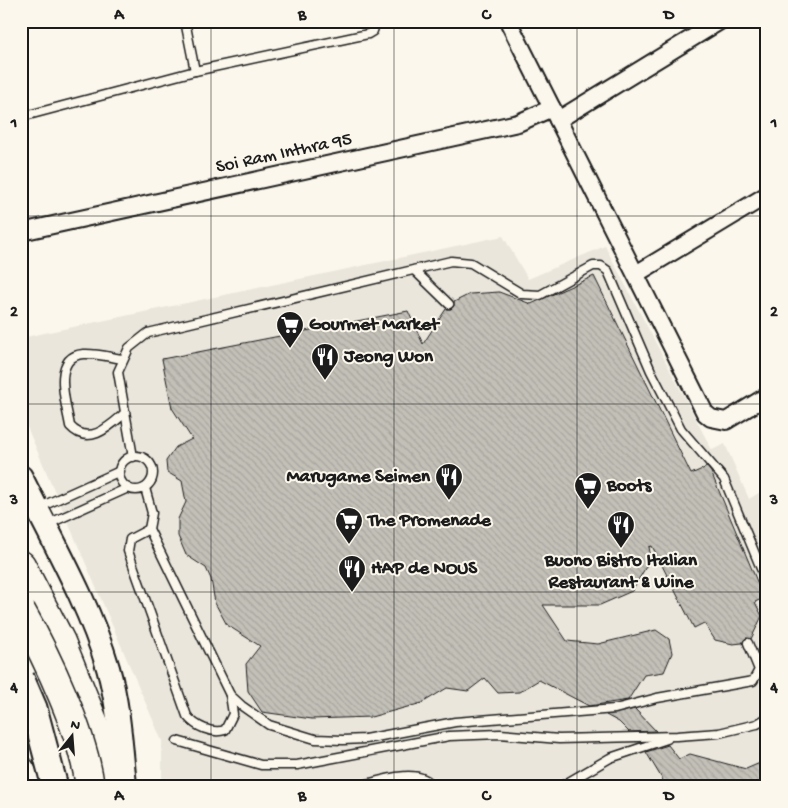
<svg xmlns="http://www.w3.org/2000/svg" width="788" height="808" font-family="'Gochi Hand',sans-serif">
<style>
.built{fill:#eae6dc}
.building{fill:url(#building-back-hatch);stroke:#1c1c1c}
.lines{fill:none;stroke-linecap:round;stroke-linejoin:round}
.lane-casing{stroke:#1c1c1c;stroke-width:11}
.street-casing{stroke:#1c1c1c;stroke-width:20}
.secondary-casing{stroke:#1c1c1c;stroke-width:26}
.highway-casing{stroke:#1c1c1c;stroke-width:31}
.lane{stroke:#fbf7ec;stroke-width:8}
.street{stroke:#fbf7ec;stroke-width:16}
.secondary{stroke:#fbf7ec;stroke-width:22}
.highway{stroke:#fbf7ec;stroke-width:28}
.primary-bridge-casing{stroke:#1c1c1c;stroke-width:29;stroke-linecap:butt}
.highway-bridge-casing{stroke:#1c1c1c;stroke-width:31;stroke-linecap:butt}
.primary-bridge{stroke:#fbf7ec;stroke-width:25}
.highway-bridge{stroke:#fbf7ec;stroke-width:28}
.grid{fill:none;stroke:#1c1c1c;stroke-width:1;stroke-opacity:0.55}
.labels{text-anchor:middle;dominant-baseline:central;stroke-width:4;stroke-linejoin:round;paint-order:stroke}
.street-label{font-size:19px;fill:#1c1c1c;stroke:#fbf7ec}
.poi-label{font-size:19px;font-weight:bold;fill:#1c1c1c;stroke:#fbf7ec;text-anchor:start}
.neatline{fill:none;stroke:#1c1c1c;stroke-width:2}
.grid-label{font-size:16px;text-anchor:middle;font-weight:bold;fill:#1c1c1c}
</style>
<defs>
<pattern id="building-back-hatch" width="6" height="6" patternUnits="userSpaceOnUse" patternTransform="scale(1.25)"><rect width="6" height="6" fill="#c3c0b8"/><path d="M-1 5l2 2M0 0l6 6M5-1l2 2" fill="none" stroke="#a7a49e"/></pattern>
</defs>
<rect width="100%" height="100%" fill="#fbf7ec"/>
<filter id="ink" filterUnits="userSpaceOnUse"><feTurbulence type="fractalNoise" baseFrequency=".02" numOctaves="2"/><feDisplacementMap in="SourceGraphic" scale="10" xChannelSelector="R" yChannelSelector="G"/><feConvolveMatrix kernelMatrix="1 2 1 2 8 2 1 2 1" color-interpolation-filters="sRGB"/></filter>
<g filter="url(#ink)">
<polygon class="built" points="503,236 528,279 605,246 712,450 725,444 749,499 767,488 767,787 162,787 162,741 21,413 21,338"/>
<g class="building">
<polygon points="594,276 691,474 707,467 711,472 764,598 755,602 762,616 751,639 746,638 742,643 733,644 715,640 704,623 694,628 652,546 649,547 651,558 632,591 600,605 543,605 567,641 598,644 656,630 669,639 672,653 664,672 644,675 628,700 589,706 539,680 519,692 498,693 485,678 468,691 447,688 422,703 371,717 312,719 262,712 248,691 246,664 260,646 227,625 215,603 211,579 206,568 186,555 178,536 178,519 186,502 182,481 167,472 166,461 176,447 192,439 172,408 162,359 408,311 423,344 446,309 451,309 454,306 454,302 470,294 499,292 531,304"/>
<polygon points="635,709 656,731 629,732 619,722 606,715"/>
<polygon points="668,745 679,759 690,754 746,769 767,760 767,787 667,787 646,752"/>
</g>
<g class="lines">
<defs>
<g id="lane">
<polyline points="185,21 195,71"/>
<polyline points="21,117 195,71 368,34 373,31 376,21"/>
<polyline points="414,270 449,304"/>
<path d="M 123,359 C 110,357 96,353 83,354 C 50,357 67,407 70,426 C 89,447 110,426 125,413"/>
<circle cx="136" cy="473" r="17"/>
<polyline points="133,457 118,372 129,348 148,333 451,261 471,263 522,294 540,295 593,266 601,266 608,271 651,371 681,429 724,479 767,583"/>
<polyline points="145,488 152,513 149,529 230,695 242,706 269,725 315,739 343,740 365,739 455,722 615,709 657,698 753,681 759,670 748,643"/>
<polyline points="38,508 120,471"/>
<polyline points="48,524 128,488"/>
<path d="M 149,529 L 130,539 L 128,551 L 187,716 C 196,727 212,734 225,730 L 233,714 L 230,695"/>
<polyline points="177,741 261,765 297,765 449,736 500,734 559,739 677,736 719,733 757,724 767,718"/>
<path d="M 356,787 C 376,782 420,765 433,787"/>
<polyline points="560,787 610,758 667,739"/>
</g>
<g id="street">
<polyline points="508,21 558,120 720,21"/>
<polyline points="558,120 705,413 711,418 726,421 767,396"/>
<polyline points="21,232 518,123 552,108"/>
<polyline points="636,274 767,195"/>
</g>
<path id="secondary" d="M 21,477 C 51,538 89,603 108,668 C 119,706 121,746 125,785"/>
<g id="highway">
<polyline points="21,565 61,642 120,787"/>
<polyline points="21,771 30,787"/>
</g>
</defs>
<use href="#lane" class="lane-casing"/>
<use href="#street" class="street-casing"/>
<use href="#secondary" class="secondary-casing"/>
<use href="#highway" class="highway-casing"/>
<use href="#lane" class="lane"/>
<use href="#street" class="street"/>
<use href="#secondary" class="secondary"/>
<use href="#highway" class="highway"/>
<defs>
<polyline id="primary-bridge" points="21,678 34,708 55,787"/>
<path id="highway-bridge" d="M 21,611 C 47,657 84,735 90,787"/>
</defs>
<use href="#primary-bridge" class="primary-bridge-casing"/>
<use href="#highway-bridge" class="highway-bridge-casing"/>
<use href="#primary-bridge" class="primary-bridge"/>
<use href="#highway-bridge" class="highway-bridge"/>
</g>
</g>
<path class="grid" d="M 211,21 L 211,787M 394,21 L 394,787M 577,21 L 577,787M 21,216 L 767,216M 21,404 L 767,404M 21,592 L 767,592"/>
<defs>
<symbol id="supermarket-pin" viewBox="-11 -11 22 30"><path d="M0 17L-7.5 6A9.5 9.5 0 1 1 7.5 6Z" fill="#1c1c1c" stroke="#fbf7ec"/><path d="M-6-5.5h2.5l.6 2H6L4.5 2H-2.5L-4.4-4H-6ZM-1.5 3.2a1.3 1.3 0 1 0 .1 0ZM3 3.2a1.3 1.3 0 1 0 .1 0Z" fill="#fff"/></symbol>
<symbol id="restaurant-pin" viewBox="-11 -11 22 30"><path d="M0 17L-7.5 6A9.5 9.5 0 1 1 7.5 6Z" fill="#1c1c1c" stroke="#fbf7ec"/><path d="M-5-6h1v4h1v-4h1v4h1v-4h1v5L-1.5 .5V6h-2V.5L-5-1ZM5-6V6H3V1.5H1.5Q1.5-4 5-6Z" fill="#fff"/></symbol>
</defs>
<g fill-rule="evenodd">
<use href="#supermarket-pin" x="274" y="309" width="32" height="43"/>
<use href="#restaurant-pin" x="309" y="341" width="32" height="43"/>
<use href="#restaurant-pin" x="433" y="461" width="32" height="43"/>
<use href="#supermarket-pin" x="572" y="470" width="32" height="43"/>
<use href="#supermarket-pin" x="333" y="505" width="32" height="43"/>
<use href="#restaurant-pin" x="605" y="509" width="32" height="43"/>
<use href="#restaurant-pin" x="336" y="553" width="32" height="43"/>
</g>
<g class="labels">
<g class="street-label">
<text transform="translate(284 154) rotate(-12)">Soi Ram Inthra 95</text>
</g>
<g class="poi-label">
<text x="309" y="325">Gourmet Market</text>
<text x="344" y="357">Jeong Won</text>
<text x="430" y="477" text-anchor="end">Marugame Seimen</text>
<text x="607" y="486">Boots</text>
<text x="368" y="521">The Promenade</text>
<text x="621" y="561" text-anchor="middle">Buono Bistro Italian<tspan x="621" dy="22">Restaurant &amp; Wine</tspan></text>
<text x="371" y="569">HAP de NOUS</text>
</g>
</g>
<rect width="788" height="808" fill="none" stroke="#fbf7ec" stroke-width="55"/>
<g transform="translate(72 736) rotate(17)" stroke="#fbf7ec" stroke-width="4" paint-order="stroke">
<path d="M0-4L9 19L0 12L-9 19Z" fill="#1c1c1c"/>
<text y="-8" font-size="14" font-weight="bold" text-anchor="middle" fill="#1c1c1c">N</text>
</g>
<rect x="28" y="28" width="732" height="752" class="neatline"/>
<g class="grid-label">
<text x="119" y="19">A</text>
<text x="302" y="19">B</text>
<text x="486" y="19">C</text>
<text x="669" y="19">D</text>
<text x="14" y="127">1</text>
<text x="774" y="127">1</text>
<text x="14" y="316">2</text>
<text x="774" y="316">2</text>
<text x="14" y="504">3</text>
<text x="774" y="504">3</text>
<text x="14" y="692">4</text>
<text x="774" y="692">4</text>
<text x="119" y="800">A</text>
<text x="302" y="800">B</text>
<text x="486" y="800">C</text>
<text x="669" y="800">D</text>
</g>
</svg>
